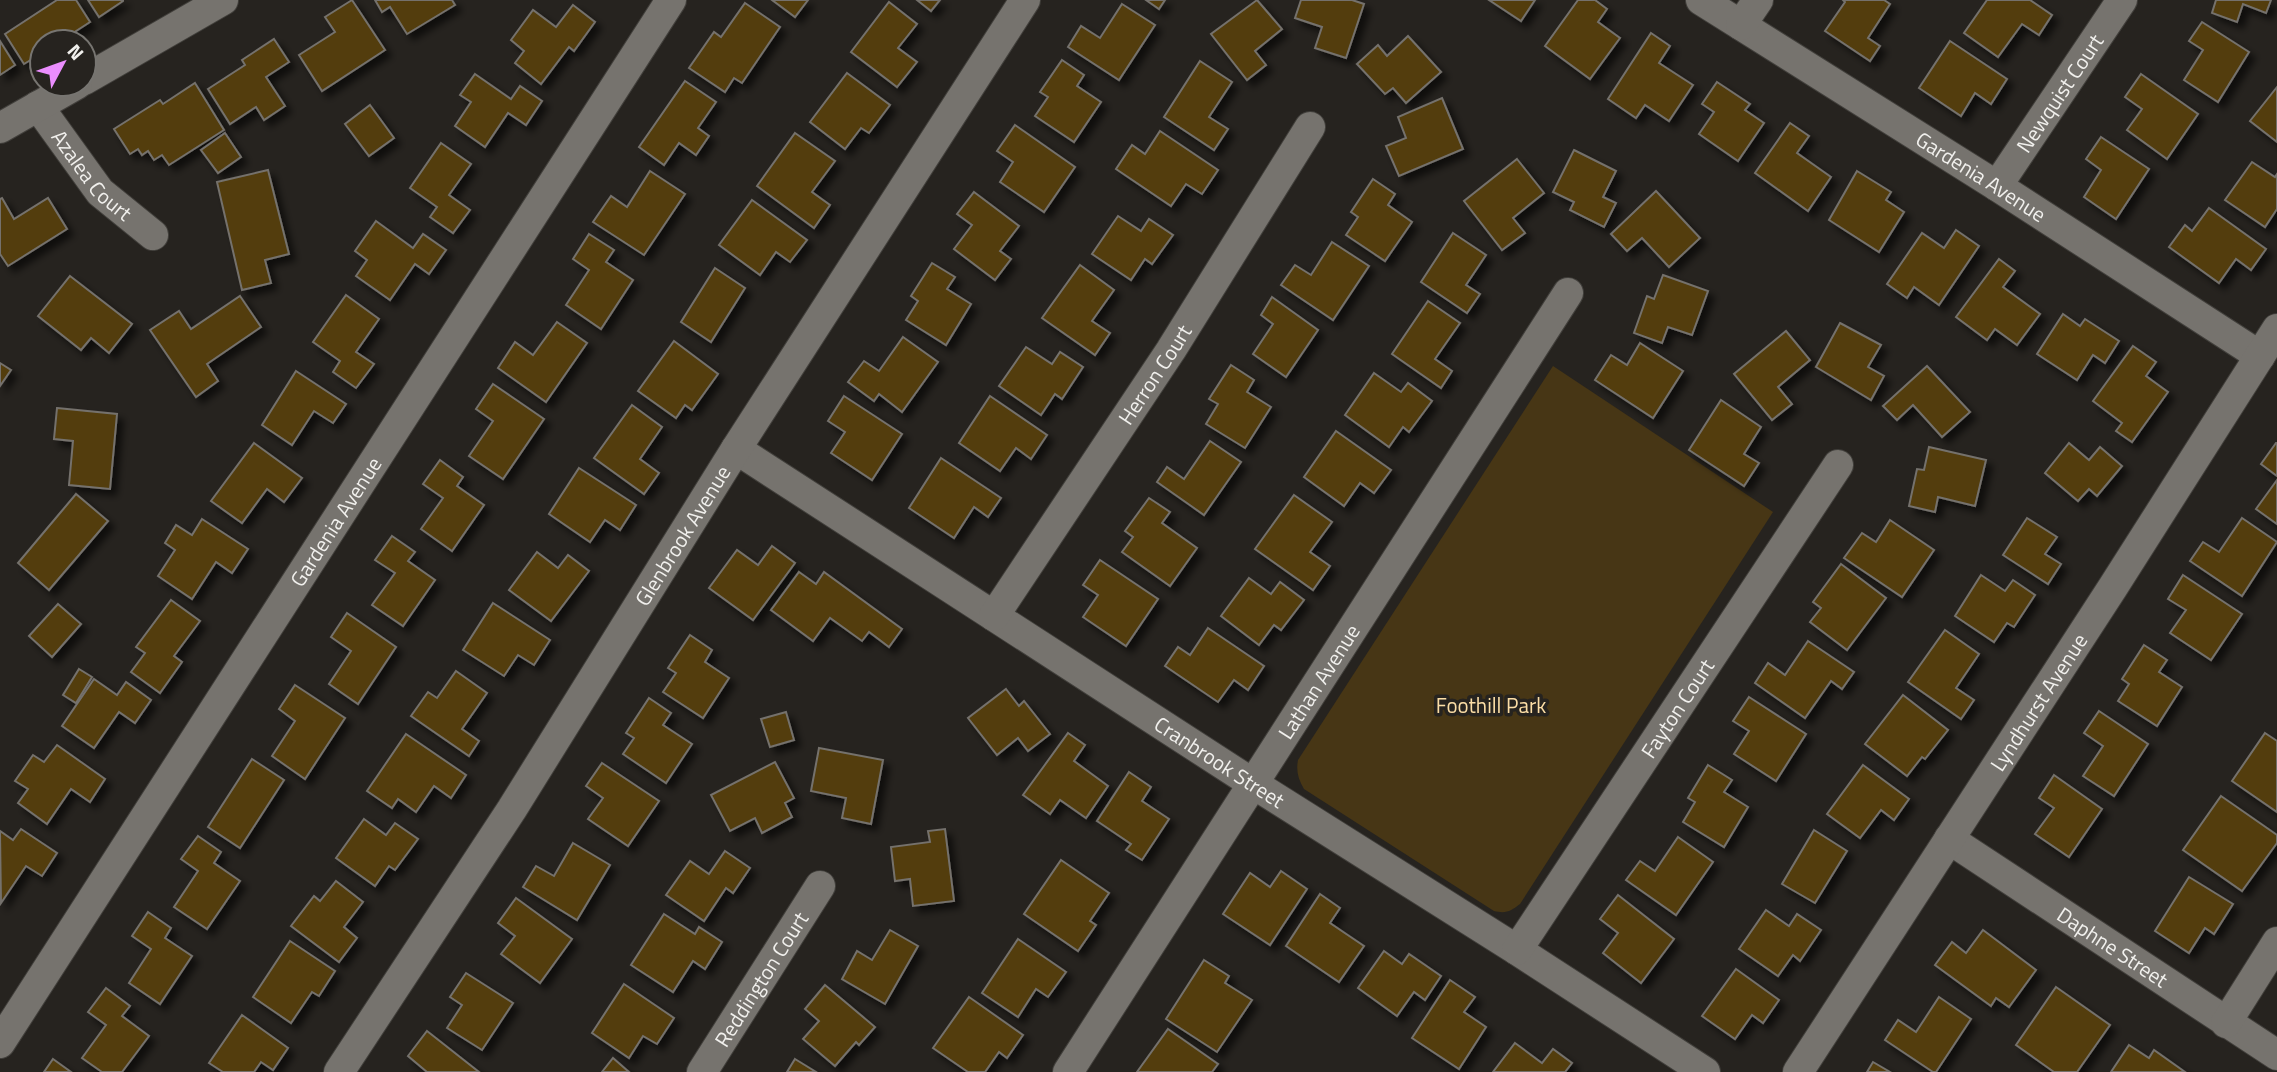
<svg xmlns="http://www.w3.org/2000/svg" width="2277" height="1072" font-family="'Titillium Web',sans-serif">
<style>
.green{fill:#473615}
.building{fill:#523c0b;stroke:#74716c;stroke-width:2;filter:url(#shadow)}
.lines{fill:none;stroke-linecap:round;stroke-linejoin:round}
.minor-casing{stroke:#413f3b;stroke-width:32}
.minor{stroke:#76736e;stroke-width:30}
.labels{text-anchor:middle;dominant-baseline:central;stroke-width:7;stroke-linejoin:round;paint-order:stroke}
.street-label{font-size:21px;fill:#f1f0ed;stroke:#26231f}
.park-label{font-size:21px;fill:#fcdea6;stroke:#26231f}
</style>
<defs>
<filter id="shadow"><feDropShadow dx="6" dy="6" stdDeviation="3.5" flood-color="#0009"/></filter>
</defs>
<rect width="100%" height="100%" fill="#26231f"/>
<path class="green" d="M 1553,366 L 1773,512 L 1520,904 C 1511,911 1506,914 1494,911 L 1304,789 C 1298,779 1296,771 1298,760 Z"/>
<g class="building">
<polygon points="57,0 76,0 90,22 59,42 42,42 42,53 24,64 5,34"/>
<polygon points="88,0 123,0 123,1 99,17"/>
<polygon points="352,0 385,50 322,91 299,55 335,32 325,17"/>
<polygon points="375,0 452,0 455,5 407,34 390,7 382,12"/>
<polygon points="772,0 808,0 795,17"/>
<polygon points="917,0 940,0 931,11"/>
<polygon points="1146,0 1165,0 1159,9"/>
<polygon points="1257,0 1282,29 1255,51 1266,65 1247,80 1211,34"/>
<polygon points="1301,0 1352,0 1364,4 1346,58 1315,48 1322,27 1295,18"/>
<polygon points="1489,0 1535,0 1521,21"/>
<polygon points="1578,0 1595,0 1607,9 1598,22 1620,38 1590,79 1545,46"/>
<polygon points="1843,0 1884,0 1890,4 1868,38 1880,46 1870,61 1825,31 1845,2"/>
<polygon points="1987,0 2030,0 2052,15 2039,35 2022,24 1998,57 1964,33"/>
<polygon points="2216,0 2271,0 2266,13 2243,4 2237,22 2212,13"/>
<polygon points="889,2 917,24 898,48 917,62 897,87 851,52"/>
<polygon points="745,3 780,27 742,83 734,78 725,92 689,68 714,32 721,37"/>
<polygon points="1122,4 1155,25 1119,80 1068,47 1081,26 1100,38"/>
<polygon points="573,5 595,22 574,51 569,47 541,84 515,63 524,51 511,40 533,10 556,27"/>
<polygon points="2202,22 2249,52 2218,102 2184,80 2203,50 2189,41"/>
<polygon points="1651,33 1670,46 1659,63 1693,85 1669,121 1645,105 1636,118 1608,99"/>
<polygon points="1408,36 1441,72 1406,103 1393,88 1385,94 1357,64 1378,45 1387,56"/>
<polygon points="274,39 289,62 266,77 285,106 264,120 256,107 230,124 208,89 245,65 242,60"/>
<polygon points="0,41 15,65 0,75"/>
<polygon points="1950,41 2007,79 1991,104 1975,93 1961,116 1919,88"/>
<polygon points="1062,60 1084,75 1077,86 1101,102 1074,142 1035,116 1048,97 1040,92"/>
<polygon points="1200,61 1232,82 1209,117 1228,129 1214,150 1164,117"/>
<polygon points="847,73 890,105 869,133 861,128 845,149 810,122"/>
<polygon points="475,74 511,99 520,86 542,101 526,125 508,113 485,147 455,126 471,102 460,95"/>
<polygon points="2141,74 2198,114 2167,159 2127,130 2142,109 2125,97"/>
<polygon points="685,81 716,102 698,128 709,136 696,155 679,143 664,165 639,147"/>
<polygon points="1717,82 1750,104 1745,110 1764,123 1738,161 1699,134 1714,112 1702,104"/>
<polygon points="195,83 224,130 169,165 162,155 154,160 148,151 142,155 138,149 130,154 114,129 160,100 163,104"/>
<polygon points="2277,87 2277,142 2250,121"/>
<polygon points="1442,98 1463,149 1399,176 1386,146 1406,138 1398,117"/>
<polygon points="370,105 394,138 369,156 345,124"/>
<polygon points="1790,123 1809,136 1797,153 1831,177 1808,211 1755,173"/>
<polygon points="1015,125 1075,167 1044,212 1000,182 1013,162 997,151"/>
<polygon points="1160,131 1218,170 1202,194 1186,184 1171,206 1116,169 1132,145 1145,154"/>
<polygon points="225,133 241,157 218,173 201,150"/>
<polygon points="795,133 835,161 812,192 830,205 814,228 757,186"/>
<polygon points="2101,137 2149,169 2116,219 2084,197 2101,170 2086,159"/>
<polygon points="441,143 471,164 449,195 470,210 453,233 430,217 437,207 410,188"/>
<polygon points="1574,150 1616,171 1603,197 1616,203 1604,227 1570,210 1574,202 1553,192"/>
<polygon points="1517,159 1544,193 1513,218 1525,233 1502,250 1464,201"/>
<polygon points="2252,162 2275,177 2277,174 2277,209 2265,227 2225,200"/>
<polygon points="268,170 289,254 265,260 271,283 242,290 217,182"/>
<polygon points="650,171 685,194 644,255 593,222 611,196 627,207"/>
<polygon points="1857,171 1891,192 1886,200 1904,212 1879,252 1829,220"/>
<polygon points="1373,179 1395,194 1388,205 1412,222 1385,261 1346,235 1358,217 1351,212"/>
<polygon points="1656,191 1700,238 1669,267 1642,238 1627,251 1611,234"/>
<polygon points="974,192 1019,226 1000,251 1011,259 995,280 954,249 972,225 957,214"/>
<polygon points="2,198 14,219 48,198 67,229 8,266 0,254 0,199"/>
<polygon points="752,200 807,240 790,262 776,252 760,275 719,245"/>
<polygon points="2209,208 2266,249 2251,270 2236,259 2219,283 2169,247 2185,225 2192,231"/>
<polygon points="1118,216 1141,231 1149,219 1173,235 1152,264 1145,259 1131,280 1092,254"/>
<polygon points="376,221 413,248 423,234 446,250 429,274 415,264 390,300 356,276 367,260 355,251"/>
<polygon points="1956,230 1979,246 1939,305 1914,287 1907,298 1887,284 1922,233 1944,248"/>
<polygon points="1453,233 1486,255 1466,285 1480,294 1467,313 1421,282"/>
<polygon points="589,234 614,250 606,262 633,280 601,329 566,305 589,270 573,259"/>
<polygon points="1332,242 1369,266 1333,320 1281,285 1295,265 1311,275"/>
<polygon points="1999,259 2015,271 2003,287 2040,314 2017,345 1995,329 1987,340 1956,317"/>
<polygon points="932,263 955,277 947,289 971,304 946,345 906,320 918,301 911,296"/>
<polygon points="1080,265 1114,290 1092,321 1110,333 1095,355 1042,318"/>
<polygon points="715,268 745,288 711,342 681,322"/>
<polygon points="1663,275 1708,291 1692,335 1668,327 1662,343 1634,333 1647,296 1654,299"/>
<polygon points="70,276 132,324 109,353 91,338 81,350 38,316"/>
<polygon points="346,295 379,319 356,352 374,364 356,388 333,372 340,361 313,342"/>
<polygon points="240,296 261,327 207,364 218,381 196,397 150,330 179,311 191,329"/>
<polygon points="1272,297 1318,330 1286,377 1253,354 1273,324 1261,315"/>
<polygon points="1428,301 1460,323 1435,359 1452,371 1441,388 1392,354"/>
<polygon points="2063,314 2080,326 2085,319 2119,341 2105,363 2093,355 2077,380 2037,354"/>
<polygon points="557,322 587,343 546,402 498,368 515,342 533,355"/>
<polygon points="1840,323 1881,345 1868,367 1884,376 1871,400 1816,367"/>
<polygon points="1786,331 1810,360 1778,387 1792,404 1772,420 1734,374"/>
<polygon points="903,337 938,362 902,412 879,394 874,401 848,382 864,361 879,371"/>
<polygon points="674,341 718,374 692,410 685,405 676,418 638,391"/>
<polygon points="1640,343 1683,371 1653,418 1595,380 1611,355 1627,365"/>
<polygon points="2133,346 2156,362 2146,376 2168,392 2132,442 2116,431 2122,423 2093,401"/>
<polygon points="1026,347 1052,364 1060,352 1083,367 1062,399 1055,394 1041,415 999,386"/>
<polygon points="0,363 11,370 0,386"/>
<polygon points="1231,365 1254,380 1247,392 1271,407 1245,448 1206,424 1218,404 1209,399"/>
<polygon points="1927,366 1970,412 1942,437 1913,405 1897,420 1883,406"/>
<polygon points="296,371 346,404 333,423 314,411 292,445 262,425"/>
<polygon points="1374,373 1401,392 1408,383 1432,401 1409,432 1403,427 1389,447 1345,415"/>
<polygon points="493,384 544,419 503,479 469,456 493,421 476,409"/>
<polygon points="844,396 902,434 872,480 831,453 845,432 828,421"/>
<polygon points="990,396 1047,435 1031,459 1016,448 1000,471 959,443"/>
<polygon points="1721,400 1761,427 1744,454 1759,463 1744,486 1689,450"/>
<polygon points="632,405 662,427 640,459 659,473 644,494 594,458"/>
<polygon points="57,408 117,414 110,489 69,485 73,441 54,439"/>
<polygon points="1336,431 1391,470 1374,493 1360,483 1344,506 1304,477"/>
<polygon points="1210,441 1241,462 1204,515 1157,482 1167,467 1184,479"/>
<polygon points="254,443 302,478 284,502 267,489 242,523 211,501"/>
<polygon points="2069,443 2089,460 2100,447 2122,466 2097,496 2089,489 2078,501 2045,473"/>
<polygon points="2276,443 2277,443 2277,476 2261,464"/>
<polygon points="1929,447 1986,460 1975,506 1938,497 1935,512 1909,506 1917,469 1924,470"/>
<polygon points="941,458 1001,498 988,517 974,507 954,538 909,508"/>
<polygon points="440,460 463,477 457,486 484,505 452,551 421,529 443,498 423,484"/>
<polygon points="579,468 636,505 620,530 605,520 590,542 549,514"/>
<polygon points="2277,480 2277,524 2256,509"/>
<polygon points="76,494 108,521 49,590 18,563"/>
<polygon points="1294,495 1332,522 1310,552 1330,566 1313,590 1255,549"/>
<polygon points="1149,498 1170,512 1162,523 1197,548 1170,586 1122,552 1133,537 1125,531"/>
<polygon points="2027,518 2057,537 2045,554 2061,564 2048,584 2003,555"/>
<polygon points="2242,518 2277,542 2242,596 2190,561 2203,542 2219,552"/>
<polygon points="202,519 248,549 232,573 216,562 192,599 158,576 175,550 165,543 176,525 192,535"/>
<polygon points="1890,520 1934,550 1902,597 1844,558 1862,533 1876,542"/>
<polygon points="392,536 415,552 408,561 435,580 403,626 372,605 395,573 375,560"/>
<polygon points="772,546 795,563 753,620 709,588 737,550 758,565"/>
<polygon points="537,552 558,568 568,555 589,571 551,621 509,590"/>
<polygon points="1100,560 1158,599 1126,646 1083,617 1098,595 1083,585"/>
<polygon points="1841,564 1886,598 1847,650 1810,622 1821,608 1813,602"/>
<polygon points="799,572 816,584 824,572 902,629 889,647 869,632 862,641 830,618 813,641 771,610"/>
<polygon points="1981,575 2005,591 2013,580 2035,595 2014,627 2007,623 1994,642 1955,616"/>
<polygon points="2183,575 2242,614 2211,660 2170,633 2186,610 2168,599"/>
<polygon points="1249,578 1271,594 1280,582 1304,600 1281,630 1274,625 1259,645 1221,616"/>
<polygon points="171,600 200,621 174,656 182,662 160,693 131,672 145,653 136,647"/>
<polygon points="493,603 550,640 534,665 518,655 504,676 463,650"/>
<polygon points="58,604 81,624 52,657 29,636"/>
<polygon points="347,613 396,647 358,704 329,684 351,651 331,637"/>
<polygon points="1208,628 1264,666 1248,690 1234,680 1218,702 1165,666 1178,647 1190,655"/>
<polygon points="1945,630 1979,654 1956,688 1974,700 1961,719 1908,682"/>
<polygon points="690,635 712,650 705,662 729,678 703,718 663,692 676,673 668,668"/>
<polygon points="1808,641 1854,672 1842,689 1831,681 1805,718 1755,683 1768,663 1785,675"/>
<polygon points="2144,645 2167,660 2159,672 2182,687 2157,726 2118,701 2129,684 2122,679"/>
<polygon points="79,669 92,677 76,703 63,695"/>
<polygon points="456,671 487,693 462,729 479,741 469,756 411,716 428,692 437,698"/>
<polygon points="94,679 117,695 126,682 151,700 135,723 119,712 94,748 62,726"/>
<polygon points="295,685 345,718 305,779 272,756 295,721 279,709"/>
<polygon points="1006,689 1019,706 1024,701 1050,734 1028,751 1018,738 997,755 968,718"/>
<polygon points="1903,695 1948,730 1925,759 1922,757 1907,776 1865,744"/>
<polygon points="1749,697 1806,734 1776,781 1734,754 1749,731 1733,721"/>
<polygon points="649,698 671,713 663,725 692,744 666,783 623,754 634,738 626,733"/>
<polygon points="2099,711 2148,744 2114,796 2083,776 2103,746 2084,733"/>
<polygon points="786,712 794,740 770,747 761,719"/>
<polygon points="1068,733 1085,745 1074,761 1108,786 1086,818 1060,800 1050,814 1023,795"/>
<polygon points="2265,733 2277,741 2277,812 2232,781"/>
<polygon points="406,734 466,775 451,798 434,786 416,812 398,799 392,808 367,791"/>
<polygon points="57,745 105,779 90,802 71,789 47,824 18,803 28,789 15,781 33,755 44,762"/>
<polygon points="819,748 883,760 871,824 842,818 846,798 811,791"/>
<polygon points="252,759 284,780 240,848 208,827"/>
<polygon points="775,762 794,798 785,803 792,817 762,833 755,818 730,831 711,795"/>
<polygon points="602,763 659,801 628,846 588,819 603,798 586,786"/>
<polygon points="1708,765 1732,780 1724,792 1748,807 1724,847 1683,822 1695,802 1688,798"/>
<polygon points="1863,765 1909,799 1894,820 1881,810 1860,838 1827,814"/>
<polygon points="1129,772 1151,787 1142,801 1169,819 1142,860 1126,850 1131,844 1097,821"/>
<polygon points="2054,775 2102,809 2069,857 2035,834 2054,808 2039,798"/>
<polygon points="2221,796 2277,835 2277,843 2242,891 2183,850"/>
<polygon points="364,819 386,835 395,823 418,839 395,870 389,866 375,886 336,858"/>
<polygon points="21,829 57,853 42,876 26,866 1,903 0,831 13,840"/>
<polygon points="945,829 954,901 913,906 910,879 895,881 891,847 930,842 928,831"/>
<polygon points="1814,830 1847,851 1815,903 1782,884"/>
<polygon points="198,836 221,852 214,863 240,881 207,929 174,907 198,871 181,859"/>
<polygon points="1678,837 1713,862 1676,915 1626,880 1640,861 1655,871"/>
<polygon points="573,843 610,865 577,920 523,887 536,866 554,876"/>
<polygon points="725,851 750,868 733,893 726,888 704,921 666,895 690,861 709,874"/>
<polygon points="1061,860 1109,893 1090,921 1096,925 1078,951 1024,914"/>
<polygon points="1281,871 1307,889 1270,945 1223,914 1250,873 1270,887"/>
<polygon points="2189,877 2233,904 2214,934 2205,928 2189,953 2155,931"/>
<polygon points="336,881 363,902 344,927 357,938 339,962 291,926 314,896 320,901"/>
<polygon points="1320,894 1340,908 1330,923 1364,946 1339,982 1286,946"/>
<polygon points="1618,895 1674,939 1641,983 1603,953 1618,933 1600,919"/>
<polygon points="516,898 572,939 540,983 501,954 515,936 498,923"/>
<polygon points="1766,910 1789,926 1797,914 1821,930 1800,961 1793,955 1778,976 1739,949"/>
<polygon points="148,912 171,928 165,938 192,956 160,1004 129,983 151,949 132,936"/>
<polygon points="664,914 695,934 699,927 722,942 705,969 693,961 673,992 631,965"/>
<polygon points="890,930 918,946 885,1004 842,979 857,951 872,960"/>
<polygon points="1983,930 2036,970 2009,1007 1996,998 1991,1006 1935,965 1952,942 1966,953"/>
<polygon points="1018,939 1066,972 1048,997 1036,989 1018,1017 982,993"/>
<polygon points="290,941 335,971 319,996 312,992 291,1023 253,997"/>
<polygon points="1384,951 1402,964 1409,954 1441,976 1425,1000 1414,992 1397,1016 1358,988"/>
<polygon points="1204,960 1229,976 1225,983 1252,1000 1217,1052 1166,1019"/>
<polygon points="1736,969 1779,1000 1763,1023 1752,1015 1735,1039 1702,1016"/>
<polygon points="466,973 513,1003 482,1050 447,1028 462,1005 450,997"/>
<polygon points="1450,980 1475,997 1464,1012 1486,1027 1459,1069 1412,1038"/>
<polygon points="624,984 674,1018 657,1044 643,1036 629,1058 592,1033"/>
<polygon points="825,985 875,1027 859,1045 856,1042 835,1066 803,1039 819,1021 805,1009"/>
<polygon points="2056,987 2110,1025 2077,1072 2054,1072 2016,1045"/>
<polygon points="106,988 130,1006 122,1016 149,1036 122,1072 102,1072 82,1058 106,1025 88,1012"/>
<polygon points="969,997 1023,1035 1007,1058 999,1052 985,1072 968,1072 933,1048"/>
<polygon points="1939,997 1971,1019 1936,1072 1933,1072 1885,1040 1898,1020 1916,1032"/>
<polygon points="242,1015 288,1048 273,1070 261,1062 254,1072 223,1072 209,1063"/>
<polygon points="1168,1029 1218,1064 1212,1072 1137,1072"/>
<polygon points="427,1031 479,1072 427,1072 408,1056"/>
<polygon points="1515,1043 1542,1063 1553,1049 1572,1063 1565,1072 1493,1072"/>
<polygon points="2129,1045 2149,1058 2154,1050 2185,1072 2111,1072"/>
<polygon points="613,1058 629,1072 602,1072"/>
<polygon points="53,1059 71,1072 44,1072"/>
<polygon points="795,1059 816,1072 787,1072"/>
<polygon points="1873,1062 1890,1072 1867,1072"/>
</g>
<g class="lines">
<defs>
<g id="minor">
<path id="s1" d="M 1701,0 L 1997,186 L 2260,356"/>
<polyline points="1741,25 1758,0"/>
<polyline points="84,80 223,0"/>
<path id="s2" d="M 38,106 L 100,192 L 153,235"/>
<polyline points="0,128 77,84"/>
<path id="s3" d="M 1997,186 L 2122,0"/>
<path id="s4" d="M 736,449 L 1252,783 L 1517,950 L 1705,1072"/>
<path id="s5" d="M 994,616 L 1171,350 L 1310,127"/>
<path id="s6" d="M 1949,839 L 2277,1055"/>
<path id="s7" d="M 1517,950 L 1838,465"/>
<polyline points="2226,1023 2277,942"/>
<path id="s8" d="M 0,1043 L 671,0"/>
<path id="s9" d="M 339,1072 L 512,809 L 736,449 L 1025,0"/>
<path id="s10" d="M 702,1072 L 820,886"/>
<path id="s11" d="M 1068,1072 L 1568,293"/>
<path id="s12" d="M 1798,1072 L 2113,587 L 2277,329"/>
</g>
</defs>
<use href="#minor" class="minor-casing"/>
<use href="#minor" class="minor"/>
</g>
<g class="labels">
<g class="street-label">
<text stroke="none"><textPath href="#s3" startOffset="112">Newquist Court</textPath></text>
<text stroke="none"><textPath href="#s2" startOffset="88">Azalea Court</textPath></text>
<text stroke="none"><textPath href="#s1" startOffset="331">Gardenia Avenue</textPath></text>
<text stroke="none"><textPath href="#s5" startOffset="290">Herron Court</textPath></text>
<text stroke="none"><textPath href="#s8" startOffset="620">Gardenia Avenue</textPath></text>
<text stroke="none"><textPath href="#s9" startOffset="637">Glenbrook Avenue</textPath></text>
<text stroke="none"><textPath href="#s11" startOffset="464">Lathan Avenue</textPath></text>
<text stroke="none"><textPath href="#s12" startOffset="441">Lyndhurst Avenue</textPath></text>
<text stroke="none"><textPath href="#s7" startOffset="290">Fayton Court</textPath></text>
<text stroke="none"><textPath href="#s4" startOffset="576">Cranbrook Street</textPath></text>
<text stroke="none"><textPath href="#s6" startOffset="196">Daphne Street</textPath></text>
<text stroke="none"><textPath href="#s10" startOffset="110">Reddington Court</textPath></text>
</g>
<g class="park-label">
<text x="1491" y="705">Foothill Park</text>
</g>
</g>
<g transform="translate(63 63) rotate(49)"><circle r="33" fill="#26231f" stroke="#777571" stroke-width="2"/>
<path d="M0-5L12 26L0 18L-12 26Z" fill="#ea8dfd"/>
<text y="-10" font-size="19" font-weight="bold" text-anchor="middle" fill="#f1f0ed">N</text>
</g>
</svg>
